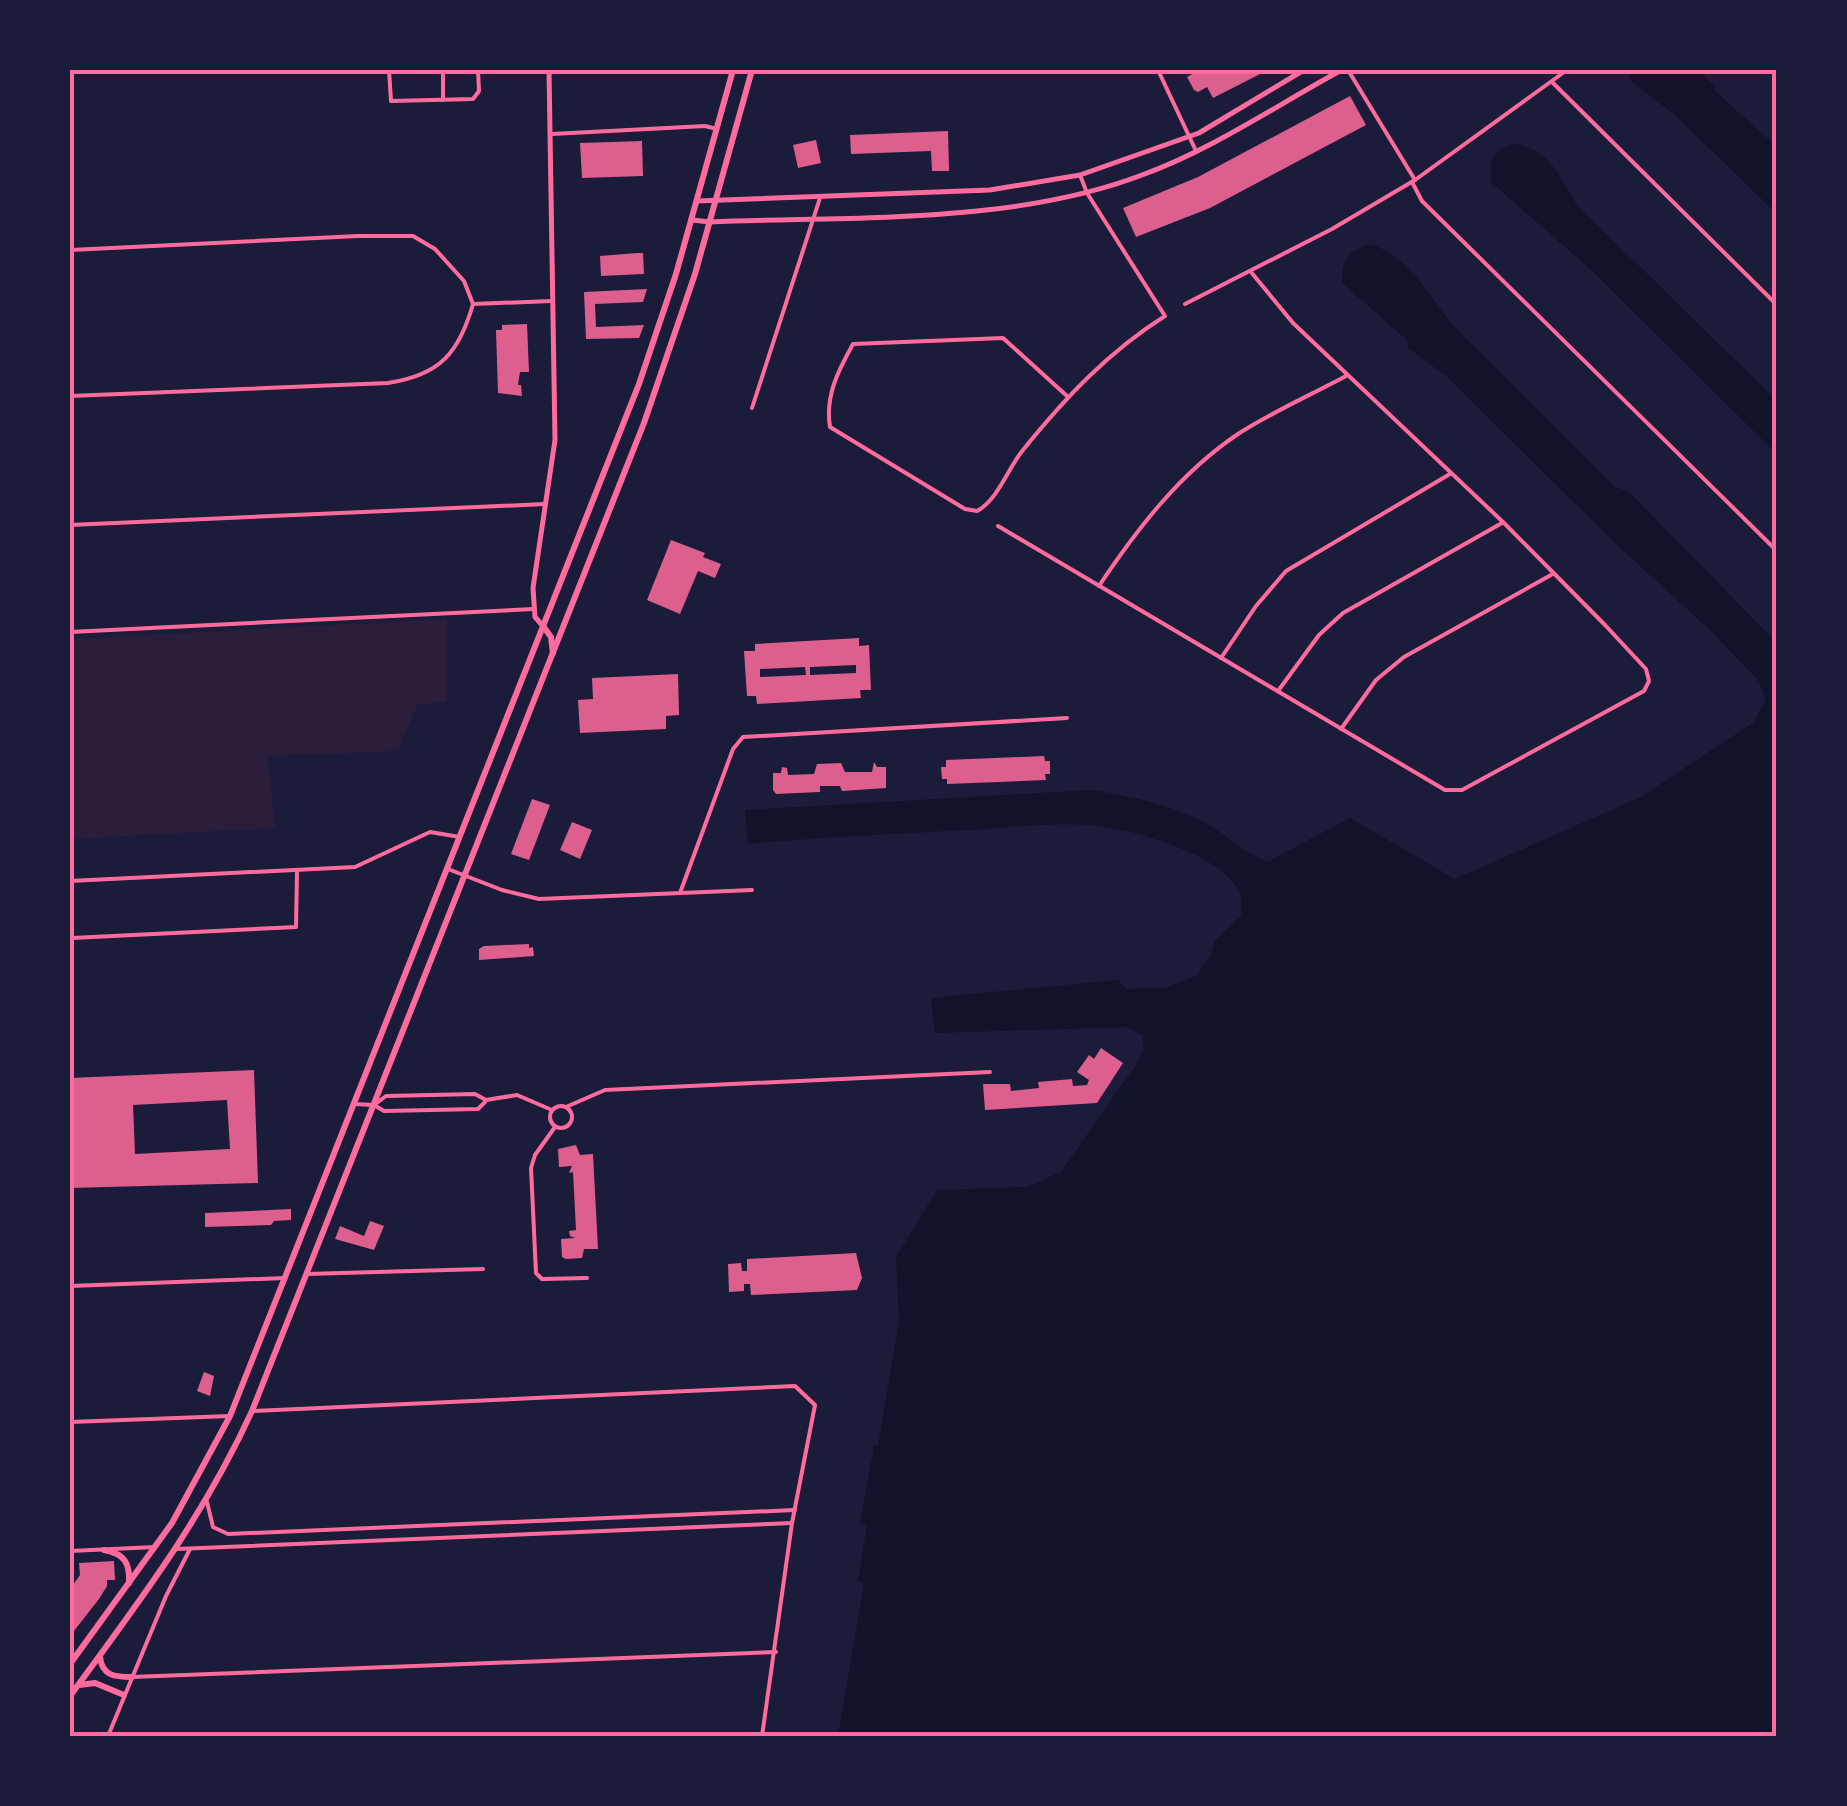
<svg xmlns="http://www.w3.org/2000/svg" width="1847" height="1806" font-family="Mulish,sans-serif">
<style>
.green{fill:#2a1e3b}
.water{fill:#12122b}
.building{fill:#dd5f8e;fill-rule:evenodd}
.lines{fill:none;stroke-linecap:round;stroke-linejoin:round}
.minor{stroke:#ff6b9d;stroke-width:4}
.tertiary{stroke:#ff6b9d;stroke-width:5}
.primary{stroke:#ff6b9d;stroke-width:6}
.neatline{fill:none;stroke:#ff6b9d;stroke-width:4}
</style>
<rect width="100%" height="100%" fill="#1b1b3a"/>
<polygon class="green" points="447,619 447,702 418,704 398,751 268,756 275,828 70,839 70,639"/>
<g class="water">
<polygon points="1629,70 1697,70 1715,86 1715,91 1776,146 1777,214 1676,116 1631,81"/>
<path d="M 1512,144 C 1549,146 1560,178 1577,205 L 1777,401 L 1777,454 L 1588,267 L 1491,182 C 1490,162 1491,151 1512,144 Z"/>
<path d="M 1370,244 C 1414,258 1432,304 1462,335 L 1614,486 L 1629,492 L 1777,643 L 1777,1736 L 838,1736 L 864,1584 L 858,1581 L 867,1526 L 860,1523 L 874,1446 L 878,1445 L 899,1321 L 896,1257 L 937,1190 L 1027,1187 L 1061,1172 L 1137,1063 L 1143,1049 L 1143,1036 L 1128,1027 L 935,1033 L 931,998 L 1117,980 L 1127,989 L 1165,988 L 1196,976 L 1211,955 L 1215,940 L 1241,916 C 1242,905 1242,895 1236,886 C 1212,851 1131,829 1091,825 C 1051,822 1009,828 969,830 C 895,834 822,837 748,844 L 745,810 L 1090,790 C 1131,796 1169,804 1206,823 C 1227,835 1244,853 1267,862 L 1350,818 L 1455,879 L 1641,797 L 1754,722 L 1766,699 L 1758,680 L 1713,633 L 1614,542 L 1446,376 L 1408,348 L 1407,340 L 1342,283 C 1342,259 1348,252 1370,244 Z"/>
</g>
<g class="building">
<polygon points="1199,70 1268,70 1213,98 1207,87 1198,92 1194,90 1187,77"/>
<polygon points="1350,96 1366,125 1210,208 1136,237 1123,208 1198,177"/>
<polygon points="948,131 949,171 932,171 931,151 851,154 850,135"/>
<polygon points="816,140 821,163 798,168 793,145"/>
<polygon points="642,141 643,176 582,178 580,143"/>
<polygon points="637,253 643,253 644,274 601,276 600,256"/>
<polygon points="647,289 643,302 595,304 596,327 644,325 639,338 586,339 584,292"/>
<polygon points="527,324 529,372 520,372 518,385 521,385 522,396 498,393 496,330 502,330 502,325"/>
<polygon points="671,540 705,553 703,557 721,564 715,578 698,571 680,614 647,600"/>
<path d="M 859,638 L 859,646 L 869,645 L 871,690 L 860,690 L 861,698 L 757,704 L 756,696 L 747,696 L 744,651 L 755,651 L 755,644 ZM 856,665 L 856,673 L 810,675 L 810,667 ZM 805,667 L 806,675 L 760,677 L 760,669 Z"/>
<polygon points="678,674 679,715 666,716 666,729 580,733 578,700 593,699 592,678"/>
<polygon points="1044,756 1045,761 1050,761 1050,774 1045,774 1046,780 947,784 947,779 942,779 941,767 946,767 946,760"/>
<polygon points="874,762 877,767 886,767 886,788 842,791 840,786 820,786 820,792 776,794 773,790 773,773 781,773 782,767 787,768 788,775 814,774 817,764 841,763 845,772 872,772"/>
<polygon points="532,799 550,805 529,860 511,854"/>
<polygon points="572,822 592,830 580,859 560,850"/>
<polygon points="529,944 529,948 533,947 534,956 479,960 479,949 484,946"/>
<polygon points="1101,1048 1123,1063 1097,1103 985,1110 983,1084 1010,1084 1011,1091 1039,1088 1038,1082 1072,1079 1073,1086 1087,1085 1089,1080 1077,1072 1089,1055 1094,1059"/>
<path d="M 254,1070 L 258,1183 L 70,1188 L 70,1078 ZM 227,1100 L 230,1149 L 135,1154 L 133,1105 Z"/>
<polygon points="576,1145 580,1155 593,1154 598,1249 584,1249 582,1258 566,1259 562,1257 561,1239 575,1238 570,1236 569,1231 576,1230 573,1172 569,1173 572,1166 559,1167 558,1149"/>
<polygon points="291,1209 291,1220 274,1221 271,1225 205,1227 205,1213"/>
<polygon points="370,1221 384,1226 374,1250 335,1239 340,1226 364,1236"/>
<polygon points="856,1253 862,1278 857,1290 751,1295 750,1284 744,1284 744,1291 729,1292 728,1264 741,1263 742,1271 747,1271 747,1259"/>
<polygon points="204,1372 214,1376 210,1396 197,1391"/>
<polygon points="114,1561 115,1580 107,1580 107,1586 99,1599 70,1636 70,1589 80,1575 79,1563"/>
</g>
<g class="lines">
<g class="minor">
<polyline points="389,70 391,101 473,99 479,91 478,70"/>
<polyline points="1158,70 1196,151"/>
<polyline points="1348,70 1415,180"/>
<polyline points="1553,83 1777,305"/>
<polyline points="443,100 443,70"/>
<polyline points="552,134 705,126 717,129"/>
<polyline points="1412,182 1422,201 1777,551"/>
<path d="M 70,250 L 358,236 L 413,236 L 435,249 L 464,281 L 473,304 C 459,353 440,375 388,383 L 70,396"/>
<polyline points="473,304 552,301"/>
<polyline points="1185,304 1332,229 1415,180 1567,70"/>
<path d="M 1067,396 L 1003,338 L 853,344 C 838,371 825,396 830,427 L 965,509 L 977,511 C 998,500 1008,468 1023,450 C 1065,398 1108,352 1165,316 L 1087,193 L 1080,175"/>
<polyline points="752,408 820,198"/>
<polyline points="70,525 545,504"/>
<polyline points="998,526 1445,790 1462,790 1644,691 1649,681 1646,669 1605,625 1503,522 1293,323 1251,272"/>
<path d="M 1099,586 C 1137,529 1180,473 1238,434 C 1272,412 1311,395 1346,376"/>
<polyline points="70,632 533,609"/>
<polyline points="1221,658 1256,606 1286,571 1450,474"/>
<polyline points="1278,691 1319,635 1343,613 1502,523"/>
<polyline points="1341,729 1376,680 1404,657 1551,575"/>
<polyline points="448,869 502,890 539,899 752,890"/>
<polyline points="70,881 355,867 430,832 460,837"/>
<polyline points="680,893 733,749 743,737 1067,718"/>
<polyline points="70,901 72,938 296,927 297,871"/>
<polyline points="354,1104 374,1105 384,1111 478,1109 485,1102"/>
<polyline points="374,1105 386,1096 475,1094 486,1100 517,1095 552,1110"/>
<circle cx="561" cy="1117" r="11"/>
<polyline points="566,1107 605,1090 990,1072"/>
<polyline points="555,1127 535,1155 531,1168 536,1273 542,1279 587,1278"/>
<polyline points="306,1274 483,1269"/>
<polyline points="70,1286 285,1278"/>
<polyline points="254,1411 795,1386 815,1405 792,1523 762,1736"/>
<polyline points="70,1422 230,1416"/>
<polyline points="207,1502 213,1527 228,1534 795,1510"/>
<polyline points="177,1549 792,1523"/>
<polyline points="70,1551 155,1547"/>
<polyline points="132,1677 776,1652"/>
<polyline points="108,1736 166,1596 190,1549"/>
</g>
<g class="tertiary">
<polyline points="1333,70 1346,70"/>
<polyline points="697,201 990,190 1080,175 1199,133 1304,70"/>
<path d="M 692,220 L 710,222 C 849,216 1011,225 1142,175 C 1211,150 1274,107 1338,72"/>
<polyline points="543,626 535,617 533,588 555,440 549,70"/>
</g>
<g class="primary">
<polyline points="543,626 551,637 553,653"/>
<path d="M 104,1550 C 125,1554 130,1563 129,1583"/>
<path d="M 100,1657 C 102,1676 115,1677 132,1677"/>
<polyline points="70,1664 172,1523 230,1416 639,384 676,274 733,70"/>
<polyline points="79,1685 95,1683 124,1695"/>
<path d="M 70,1696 C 139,1602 203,1518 252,1411 L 644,423 L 695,274 L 752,70"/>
</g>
</g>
<rect width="1847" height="1806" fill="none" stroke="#1b1b3a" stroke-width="145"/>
<rect x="72" y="72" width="1702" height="1662" class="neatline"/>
</svg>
